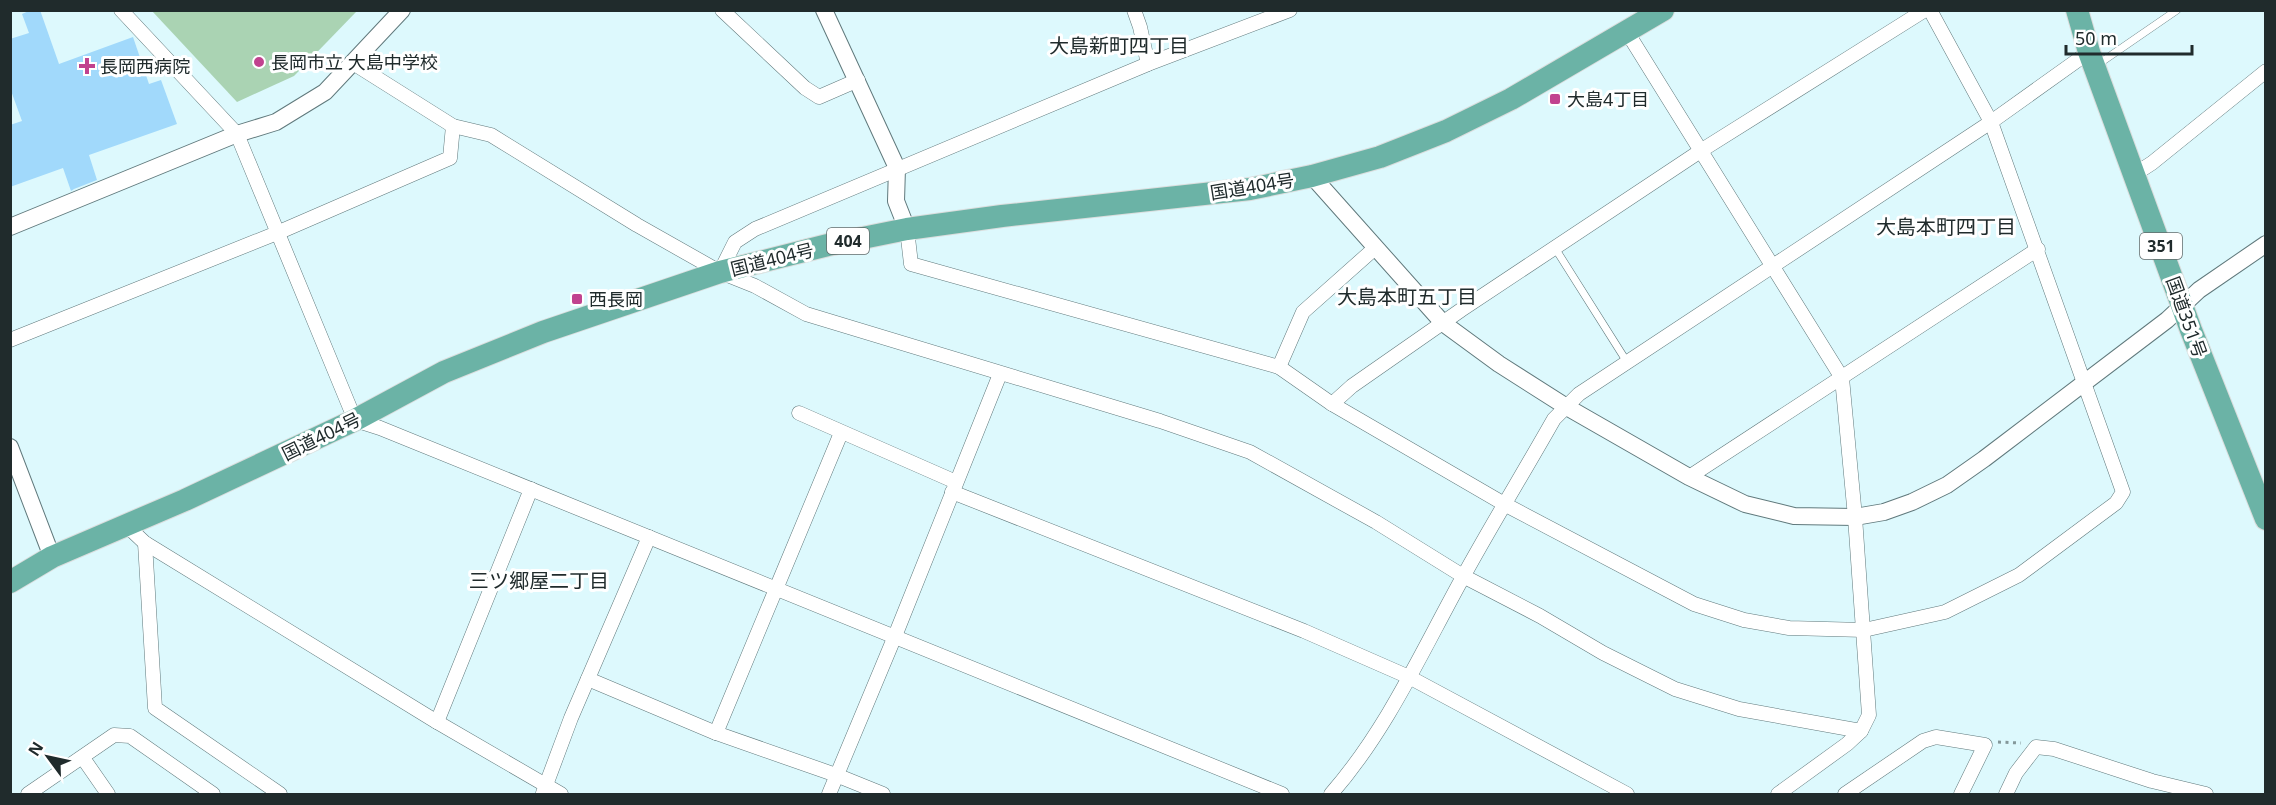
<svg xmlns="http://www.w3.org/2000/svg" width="2276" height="805" font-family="'Noto Sans','Noto Sans JP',sans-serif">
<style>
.green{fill:#aad3b3}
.building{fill:#a1d9fb}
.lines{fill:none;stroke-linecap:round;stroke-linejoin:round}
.service-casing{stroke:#60797c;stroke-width:8}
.minor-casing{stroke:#60797c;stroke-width:15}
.tertiary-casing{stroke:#60797c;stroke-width:18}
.trunk-casing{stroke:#dbdddd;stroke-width:24}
.path{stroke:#84989a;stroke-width:3;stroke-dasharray:3 4.5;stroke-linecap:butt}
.service{stroke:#fff;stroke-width:7}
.minor{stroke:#fff;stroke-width:14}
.tertiary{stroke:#fff;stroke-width:16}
.trunk{stroke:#6bb3a6;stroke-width:22}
.poi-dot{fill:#c1428f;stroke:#fff;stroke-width:2}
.labels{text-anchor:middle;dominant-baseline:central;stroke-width:6;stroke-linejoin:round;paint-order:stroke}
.shield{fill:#fff;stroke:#636b6b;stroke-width:1.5}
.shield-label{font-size:16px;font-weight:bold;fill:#202b2c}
.poi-label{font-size:18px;fill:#202b2c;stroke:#fff;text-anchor:start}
.street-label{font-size:18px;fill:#202b2c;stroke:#fff}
.neighbourhood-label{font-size:20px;fill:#202b2c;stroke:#fff}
</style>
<rect width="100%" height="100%" fill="#ddf9fd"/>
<polygon class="green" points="152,11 357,11 294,76 237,102"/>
<polygon class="building" points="31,10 40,10 59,64 133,37 149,84 161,80 177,124 89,155 97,180 74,189 71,191 63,168 10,187 10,125 22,121 10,88 10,39 29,33 22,14"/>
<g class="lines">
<defs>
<g id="service">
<polyline points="2097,65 2177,10"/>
<polyline points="1555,248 1627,362"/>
</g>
<g id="minor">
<polyline points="121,10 237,134 355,420 380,428 1282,794"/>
<polyline points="722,10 805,88 819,97 858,80"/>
<polyline points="1134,10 1140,27 1148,64"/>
<polyline points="1627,32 1842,378 1855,517 1869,715 1861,731 1847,744 1778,794"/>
<polyline points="353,63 453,126 491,135 637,225 720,272 755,286 806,314 1160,421 1250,452 1376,522 1463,576 1540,616 1603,653 1675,689 1739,709 1861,731"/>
<polyline points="2135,174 2152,163 2266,71"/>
<polyline points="907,229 911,264 1279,367 1332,404 1506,505 1694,604 1744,620 1789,628 1864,630 1945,612 2019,575 2116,503 2123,492 1991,122 1930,10"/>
<polyline points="720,272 735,242 755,229 1148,64 1290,10"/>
<polyline points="10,340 277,233 450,158 453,126"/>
<polyline points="1279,367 1303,312 1375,248"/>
<polyline points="1332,404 1352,386 1461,310 1702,150 1925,10"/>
<polyline points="799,413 956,482"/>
<polyline points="1689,477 2038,249"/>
<polyline points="952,492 1304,631 1409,677 1627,794"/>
<polyline points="126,525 145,543 437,722 561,794"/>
<polyline points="145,543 155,708 280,794"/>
<polyline points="588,679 716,733 836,775 883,794"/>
<polyline points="437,722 531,489"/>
<polyline points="716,733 841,433"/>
<polyline points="83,758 108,794"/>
<polyline points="543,793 571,718 649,537"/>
<polyline points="28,794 114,735 130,736 213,794"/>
<polyline points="829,794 895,636 1000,374"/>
<path d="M 1331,794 C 1387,730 1422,651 1463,577 C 1492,524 1524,472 1554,419 L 1579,394 L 1991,122 L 2089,52"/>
<polyline points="1845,794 1923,741 1936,737 1985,745 1961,794"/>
<polyline points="2006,794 2016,773 2036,747 2054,749 2152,781 2206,794"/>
</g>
<g id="tertiary">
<polyline points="824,10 897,168 896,201 907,229"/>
<polyline points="1312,176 1443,323 1499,364 1565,406 1689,477 1745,504 1794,516 1855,517 1884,512 1912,502 1947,485 1984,459 2167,320 2199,290 2266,244"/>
<polyline points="10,227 237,134 276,122 325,92 402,10"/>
<polyline points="10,447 52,557"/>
</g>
<g id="trunk">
<polyline points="2077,10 2089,52 2191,330 2266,519"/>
<polyline points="10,582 52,557 185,500 355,420 444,372 543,332 720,272 828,245 907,229 1002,216 1250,189 1312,176 1380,157 1446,131 1511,99 1663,10"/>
</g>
</defs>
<use href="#service" class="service-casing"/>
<use href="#minor" class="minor-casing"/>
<use href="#tertiary" class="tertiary-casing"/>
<use href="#trunk" class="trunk-casing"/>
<polyline class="path" points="1998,742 2021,743"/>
<use href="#service" class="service"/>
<use href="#minor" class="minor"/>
<use href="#tertiary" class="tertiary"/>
<use href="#trunk" class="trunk"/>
</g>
<g class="poi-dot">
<circle cx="259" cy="62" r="6"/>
<path d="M84 57h6v6h6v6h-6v6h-6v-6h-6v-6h6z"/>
<rect x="1549" y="93" width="12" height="12" rx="3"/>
<rect x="571" y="293" width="12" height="12" rx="3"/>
</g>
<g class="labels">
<g class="shield">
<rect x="827" y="228" width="42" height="26" rx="4.5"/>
<rect x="2140" y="233" width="42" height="26" rx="4.5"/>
</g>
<g class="shield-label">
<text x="848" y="241">404</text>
<text x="2161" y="246">351</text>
</g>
<g class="poi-label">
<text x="271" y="62">長岡市立 大島中学校</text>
<text x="100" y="66">長岡西病院</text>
<text x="1567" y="99">大島4丁目</text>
<text x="589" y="299">西長岡</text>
</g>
<g class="street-label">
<text transform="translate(1252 186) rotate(-9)">国道404号</text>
<text transform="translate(772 259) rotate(-14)">国道404号</text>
<text transform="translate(2187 317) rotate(70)">国道351号</text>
<text transform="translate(321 436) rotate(-26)">国道404号</text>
</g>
<g class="neighbourhood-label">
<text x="1119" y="45">大島新町四丁目</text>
<text x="1946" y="226">大島本町四丁目</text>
<text x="1407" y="296">大島本町五丁目</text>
<text x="539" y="580">三ツ郷屋二丁目</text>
</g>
</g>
<rect width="2276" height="805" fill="none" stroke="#202b2c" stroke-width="24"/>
<g transform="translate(48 757) rotate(303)" stroke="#ffffff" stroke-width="4.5" paint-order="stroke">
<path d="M0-4.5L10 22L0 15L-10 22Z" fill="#202b2c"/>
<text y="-9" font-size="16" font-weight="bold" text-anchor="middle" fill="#202b2c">N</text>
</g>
<path d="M2066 45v9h126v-9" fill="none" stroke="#202b2c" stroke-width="3"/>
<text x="2075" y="45" font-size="18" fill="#202b2c" stroke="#ffffff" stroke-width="4.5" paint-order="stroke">50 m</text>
</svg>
